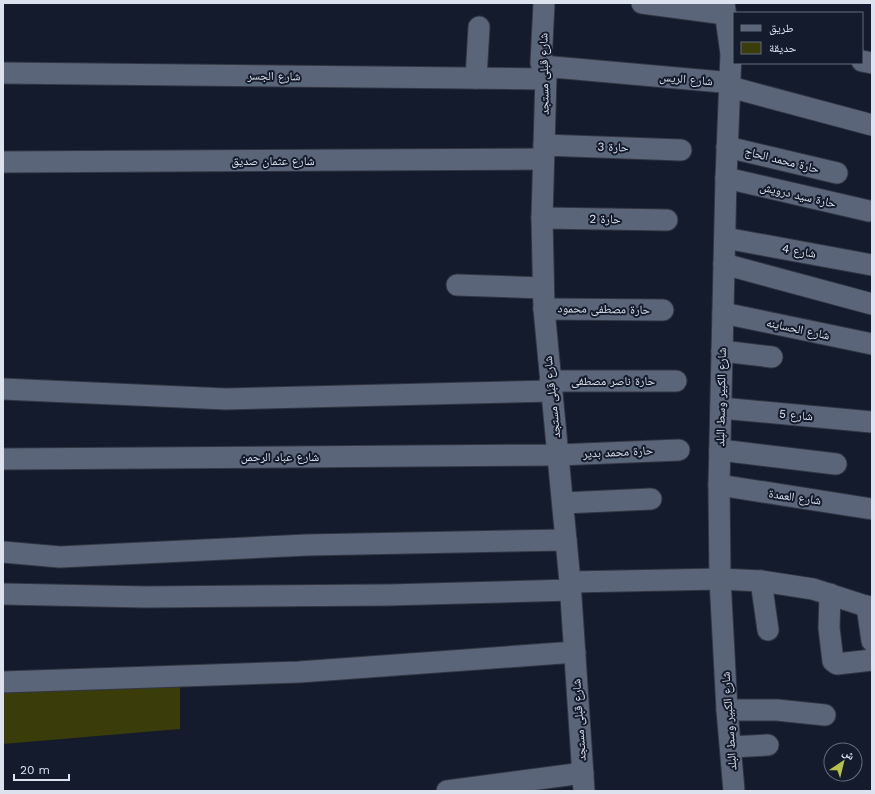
<svg xmlns="http://www.w3.org/2000/svg" width="875" height="794" font-family="'Work Sans','Noto Naskh Arabic',sans-serif">
<style>
.green{fill:#3a3c09}
.lines{fill:none;stroke-linecap:round;stroke-linejoin:round}
.minor-casing{stroke:#323643;stroke-width:23}
.minor{stroke:#5b6579;stroke-width:21}
.labels{text-anchor:middle;dominant-baseline:central;stroke-width:4;stroke-linejoin:round;paint-order:stroke}
.street-label{font-size:12px;fill:#dce2ee;stroke:#131b2c}
</style>
<rect width="100%" height="100%" fill="#131b2c"/>
<polygon class="green" points="180,677 180,729 3,744 3,689"/>
<g class="lines">
<defs>
<g id="minor">
<polyline points="544,3 541,63 546,76 542,218 544,309 570,582 584,791"/>
<polyline points="642,3 725,14"/>
<polyline points="724,3 731,54 726,178 719,485 720,579 727,710 734,791"/>
<polyline points="862,61 872,63"/>
<polyline points="542,66 722,82 734,88 872,125"/>
<polyline points="3,73 545,79"/>
<polyline points="476,78 479,27"/>
<polyline points="544,145 681,150"/>
<polyline points="727,147 837,173"/>
<polyline points="3,162 543,159"/>
<polyline points="726,178 869,211"/>
<polyline points="542,218 667,220"/>
<polyline points="725,238 872,265"/>
<polyline points="724,264 872,304"/>
<polyline points="457,285 543,288"/>
<polyline points="544,309 663,310"/>
<polyline points="723,313 872,344"/>
<polyline points="722,351 772,357"/>
<polyline points="550,381 676,381"/>
<polyline points="3,389 226,399 551,391"/>
<polyline points="721,408 872,422"/>
<polyline points="720,450 836,464"/>
<polyline points="3,459 558,455 679,450"/>
<polyline points="719,485 872,509"/>
<polyline points="563,503 651,499"/>
<polyline points="3,552 60,557 307,545 566,540"/>
<polyline points="761,581 768,630"/>
<polyline points="570,582 720,579 761,581 813,589 872,608"/>
<polyline points="3,594 146,597 388,595 571,590"/>
<polyline points="830,594 829,628 833,661 837,664 872,660"/>
<polyline points="867,606 872,641"/>
<polyline points="3,682 299,672 575,652"/>
<polyline points="727,710 777,710 825,715"/>
<polyline points="731,747 768,745"/>
<polyline points="447,791 583,773"/>
</g>
</defs>
<use href="#minor" class="minor-casing"/>
<use href="#minor" class="minor"/>
</g>
<g class="labels">
<g class="street-label">
<text transform="translate(544 74) rotate(-91)">شارع قبلى مستجد</text>
<text transform="translate(274 76) rotate(1)">شارع الجسر</text>
<text transform="translate(686 79) rotate(5)">شارع الريس</text>
<text transform="translate(613 147) rotate(2)">حارة 3</text>
<text transform="translate(782 160) rotate(14)">حارة محمد الحاج</text>
<text x="273" y="161">شارع عثمان صديق</text>
<text transform="translate(798 195) rotate(13)">حارة سيد درويش</text>
<text transform="translate(605 219) rotate(1)">حارة 2</text>
<text transform="translate(799 251) rotate(10)">شارع 4</text>
<text transform="translate(604 309) rotate(1)">حارة مصطفى محمود</text>
<text transform="translate(798 329) rotate(12)">شارع الحساينه</text>
<text x="613" y="381">حارة ناصر مصطفى</text>
<text transform="translate(552 397) rotate(-96)">شارع قبلى مستجد</text>
<text transform="translate(721 397) rotate(-89)">شارع الكبير وسط البلد</text>
<text transform="translate(796 415) rotate(5)">شارع 5</text>
<text transform="translate(618 452) rotate(-3)">حارة محمد بدير</text>
<text x="280" y="457">شارع عباد الرحمن</text>
<text transform="translate(795 497) rotate(8)">شارع العمدة</text>
<text transform="translate(579 720) rotate(-94)">شارع قبلى مستجد</text>
<text transform="translate(729 721) rotate(-94)">شارع الكبير وسط البلد</text>
</g>
</g>
<rect width="875" height="794" fill="none" stroke="#dce2ee" stroke-width="8"/>
<rect x="733" y="12" width="130" height="52" fill="#131b2c" stroke="#636b7a"/>
<rect x="741" y="25" width="20" height="6" fill="#5b6579" stroke="#636b7a"/>
<text x="769" y="32" font-size="12" fill="#dce2ee">طريق</text>
<rect x="741" y="42" width="20" height="12" fill="#3a3c09" stroke="#636b7a"/>
<text x="769" y="52" font-size="12" fill="#dce2ee">حديقة</text>
<g transform="translate(843 762) rotate(35)"><circle r="19" fill="#131b2c" stroke="#636b7a"/>
<path d="M0-3L7 15L0 10L-7 15Z" fill="#b7c148"/>
<text y="-6" font-size="11" font-weight="bold" text-anchor="middle" fill="#dce2ee">ش</text>
</g>
<path d="M14 774v6h55v-6" fill="none" stroke="#dce2ee" stroke-width="2"/>
<text x="20" y="774" font-size="12" fill="#dce2ee" stroke="#131b2c" stroke-width="3" paint-order="stroke">20 m</text>
</svg>
